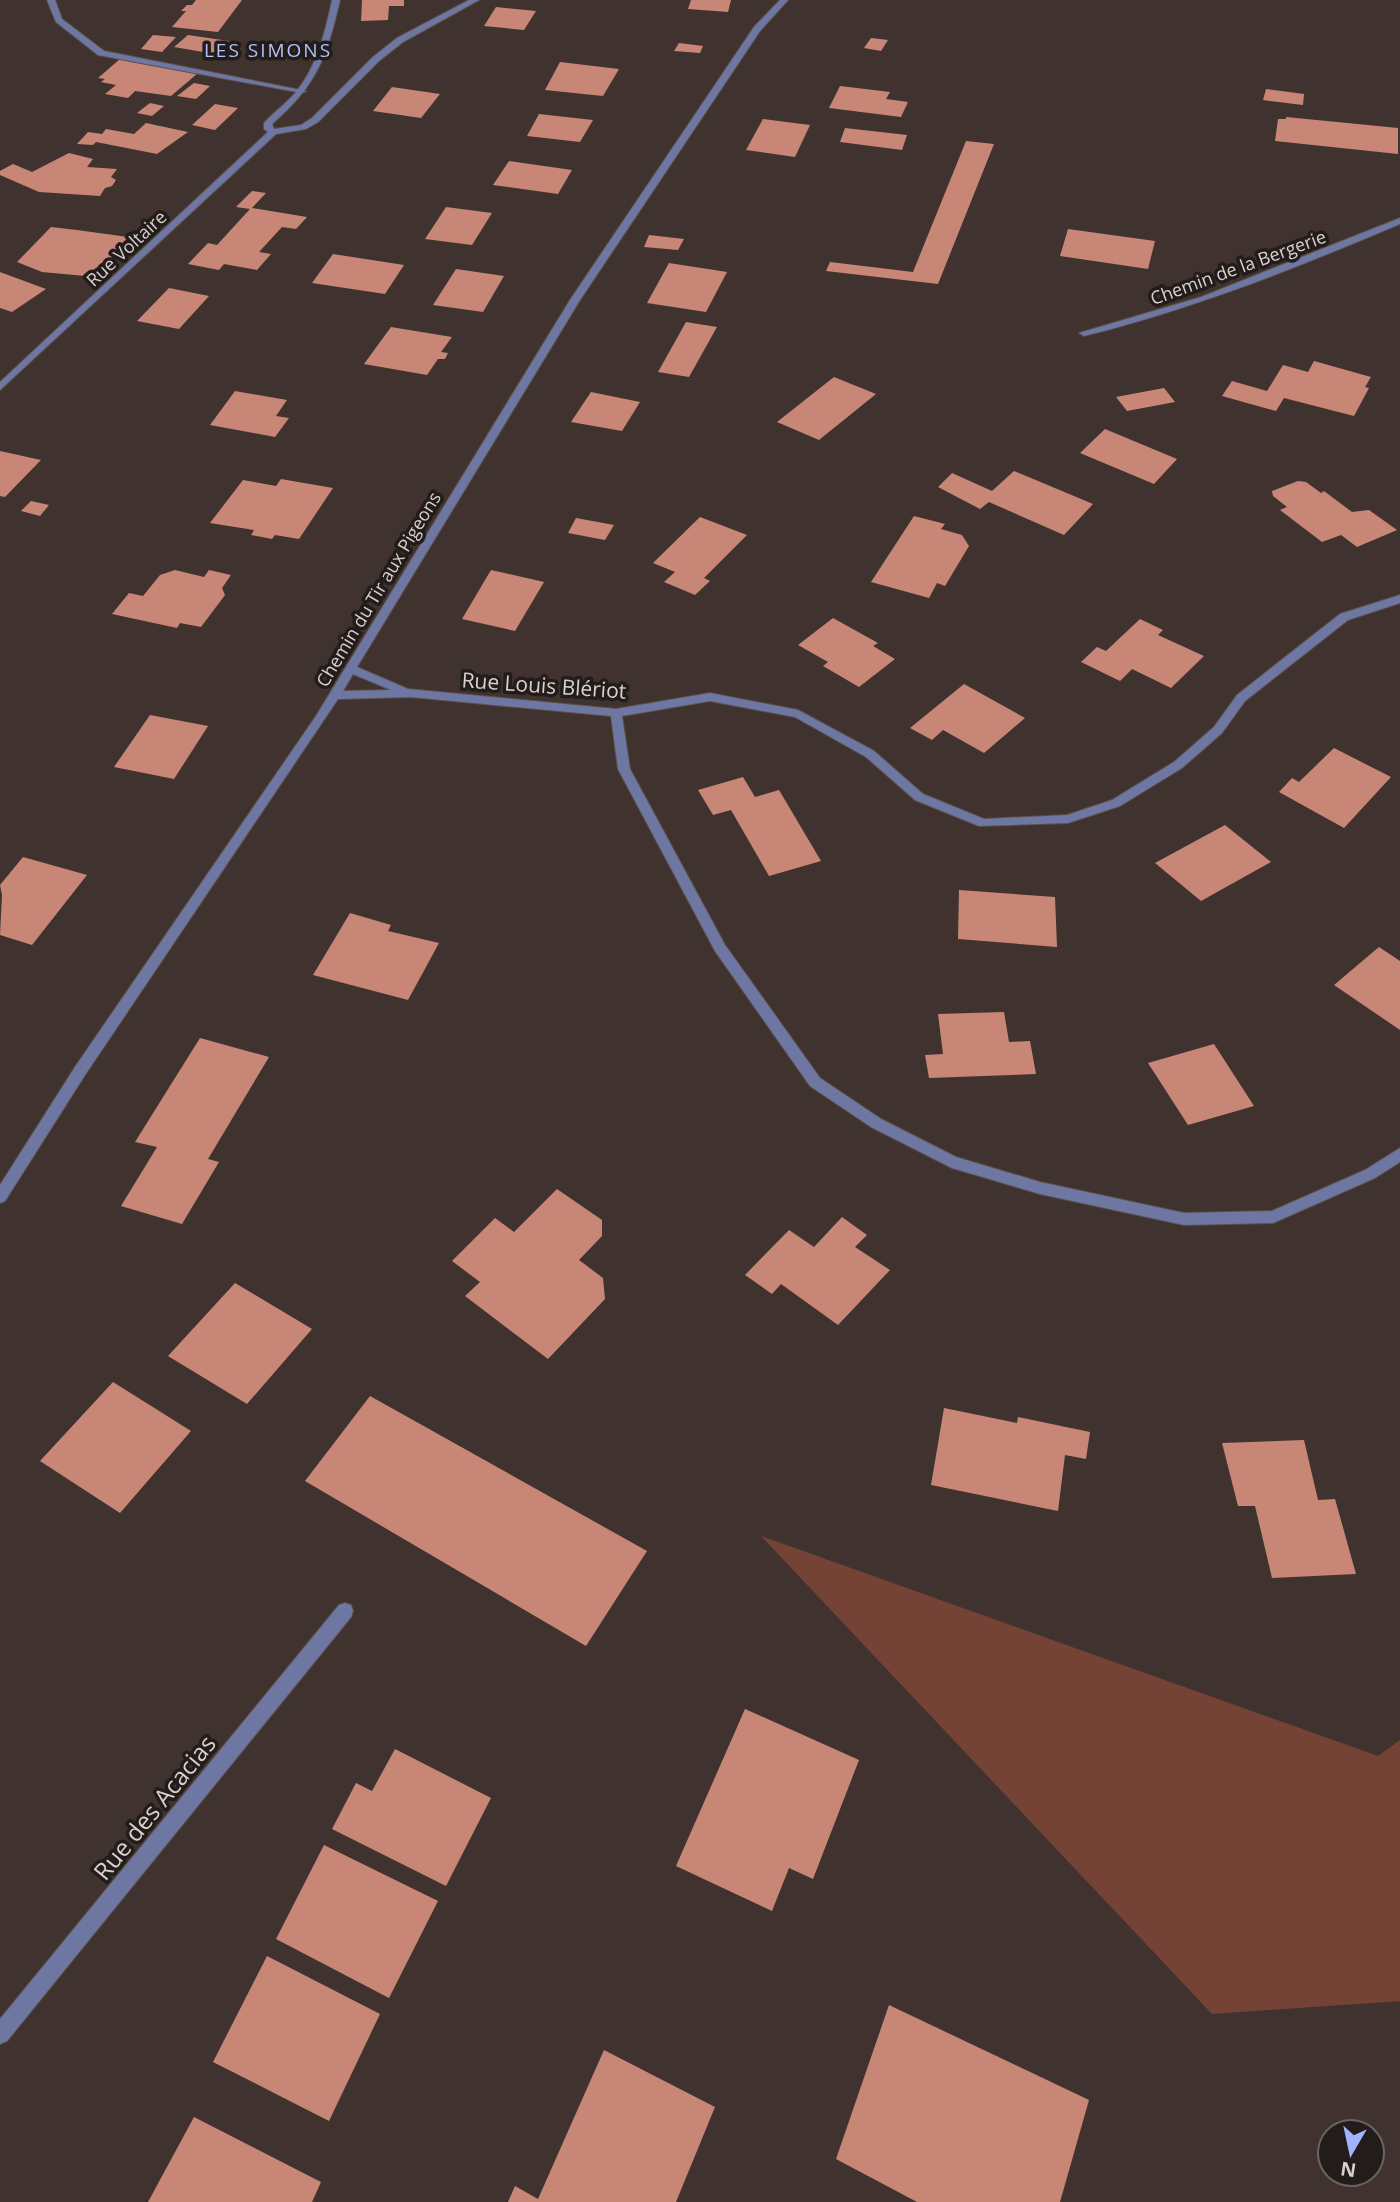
<svg xmlns="http://www.w3.org/2000/svg" width="1400" height="2202" font-family="'Open Sans',sans-serif">
<style>
.green{fill:#754336}
.building{fill:#c88776}
.lines{fill:none;stroke-linecap:round;stroke-linejoin:round}
.lane-casing{stroke:#5c4f4c;stroke-width:2}
.street-casing{stroke:#5c4f4c;stroke-width:2}
.lane{fill:#6e77a1;fill-rule:evenodd}
.street{fill:#6e77a1;fill-rule:evenodd}
.labels{text-anchor:middle;dominant-baseline:central;stroke-width:7;stroke-linejoin:round;paint-order:stroke}
.far-street-label{font-size:18px;fill:#d9d0ce;stroke:#221c1a}
.far-neighbourhood-label{font-size:19px;letter-spacing:2px;fill:#b4c0f8;stroke:#221c1a}
.street-label{font-size:21px;fill:#d9d0ce;stroke:#221c1a}
.near-street-label{font-size:24px;fill:#d9d0ce;stroke:#221c1a}
</style>
<rect width="100%" height="100%" fill="#40332f"/>
<polygon class="green" points="761,1536 1378,1756 1400,1740 1400,2001 1212,2014"/>
<g class="building">
<polygon points="196,0 242,0 218,32 172,27 186,11 181,11 187,5 192,5"/>
<polygon points="362,0 404,0 404,6 389,6 388,20 361,21"/>
<polygon points="691,0 731,0 728,12 688,9"/>
<polygon points="496,7 536,11 524,30 484,26"/>
<polygon points="153,35 176,37 162,52 141,49"/>
<polygon points="188,35 229,41 215,54 174,47"/>
<polygon points="871,38 888,40 881,51 864,48"/>
<polygon points="679,43 703,46 700,53 674,51"/>
<polygon points="120,59 198,73 171,96 135,91 128,98 105,94 116,85 101,82 105,79 98,78"/>
<polygon points="560,62 619,69 603,96 545,90"/>
<polygon points="194,83 210,86 196,99 177,96"/>
<polygon points="840,86 890,92 886,99 908,102 901,117 829,108"/>
<polygon points="392,87 440,94 421,118 373,111"/>
<polygon points="1266,89 1304,94 1303,105 1263,100"/>
<polygon points="150,103 164,106 152,116 137,113"/>
<polygon points="215,104 238,108 215,130 192,125"/>
<polygon points="539,114 593,120 580,142 527,136"/>
<polygon points="1286,117 1398,128 1398,154 1275,141 1278,119 1286,119"/>
<polygon points="763,119 810,125 795,157 746,150"/>
<polygon points="146,123 188,132 157,154 96,142 93,145 77,144 88,132 102,134 106,129 134,134"/>
<polygon points="845,128 907,135 902,150 840,142"/>
<polygon points="966,141 994,144 938,284 826,271 830,262 913,272"/>
<polygon points="69,153 93,159 87,167 117,169 111,177 116,180 112,186 105,188 100,196 39,192 0,175 0,171 13,164 32,172"/>
<polygon points="509,161 572,170 558,194 493,185"/>
<polygon points="252,191 266,193 252,208 307,217 296,229 282,227 259,252 271,254 257,270 224,264 219,270 188,264 208,243 217,245 250,209 236,207"/>
<polygon points="446,207 492,213 472,245 425,239"/>
<polygon points="51,227 77,230 128,237 96,277 42,272 17,262"/>
<polygon points="1068,229 1155,241 1148,269 1060,256"/>
<polygon points="649,235 684,239 678,250 644,247"/>
<polygon points="333,254 404,265 385,294 312,283"/>
<polygon points="669,263 727,272 706,312 647,303"/>
<polygon points="456,269 504,276 483,312 433,305"/>
<polygon points="0,272 46,289 12,312 0,308"/>
<polygon points="169,288 209,296 179,329 137,321"/>
<polygon points="686,322 717,327 689,377 658,372"/>
<polygon points="391,327 452,337 441,352 448,353 445,359 438,359 427,375 364,364"/>
<polygon points="1314,361 1371,377 1365,387 1369,388 1354,416 1284,398 1276,411 1222,396 1232,381 1267,391 1283,365 1308,372"/>
<polygon points="834,377 876,394 819,440 777,422"/>
<polygon points="1164,388 1175,402 1127,411 1116,397"/>
<polygon points="235,391 287,400 276,416 289,418 275,437 210,425"/>
<polygon points="591,392 640,402 622,431 571,422"/>
<polygon points="1105,429 1177,459 1154,484 1080,453"/>
<polygon points="0,451 41,460 5,497 0,496"/>
<polygon points="1014,471 1093,504 1064,535 989,502 980,509 938,487 952,473 992,491"/>
<polygon points="281,479 333,488 299,539 275,535 272,539 251,535 254,530 210,523 243,480 276,486"/>
<polygon points="1298,481 1306,482 1321,493 1324,491 1352,512 1369,510 1397,530 1357,547 1341,535 1322,542 1280,510 1287,507 1273,496 1272,491"/>
<polygon points="31,501 49,505 40,516 21,511"/>
<polygon points="914,516 945,524 941,529 962,535 969,546 945,586 937,583 929,598 871,582"/>
<polygon points="700,517 747,535 704,578 710,581 695,595 664,582 675,572 653,563"/>
<polygon points="576,518 614,525 605,540 568,533"/>
<polygon points="175,570 204,577 209,570 231,575 222,588 225,595 201,627 180,623 177,628 112,614 129,593 143,596 160,575"/>
<polygon points="491,570 544,582 515,631 462,619"/>
<polygon points="833,618 878,643 873,646 895,659 859,687 823,666 828,662 798,645"/>
<polygon points="1140,619 1163,630 1158,635 1204,656 1171,688 1132,669 1120,681 1081,662 1097,647 1106,651"/>
<polygon points="964,684 1025,718 984,753 943,730 932,740 910,728"/>
<polygon points="150,715 208,726 174,779 114,767"/>
<polygon points="1334,748 1391,777 1344,828 1279,792 1292,778 1299,782"/>
<polygon points="743,777 755,797 779,790 821,861 769,876 731,810 713,815 698,790"/>
<polygon points="1225,825 1271,862 1201,901 1155,863"/>
<polygon points="23,857 87,875 32,945 0,935 2,895 0,885"/>
<polygon points="959,890 1055,897 1057,947 958,939"/>
<polygon points="350,913 391,925 388,931 439,943 408,1000 313,975"/>
<polygon points="1379,947 1400,961 1400,1030 1334,985"/>
<polygon points="1004,1012 1009,1042 1030,1041 1036,1074 929,1078 925,1055 943,1054 938,1014"/>
<polygon points="200,1038 269,1057 208,1159 219,1162 182,1224 121,1206 157,1147 135,1142"/>
<polygon points="1214,1044 1254,1106 1188,1125 1148,1063"/>
<polygon points="557,1189 602,1220 602,1236 579,1260 603,1278 605,1299 548,1359 465,1296 480,1282 452,1261 495,1218 514,1232"/>
<polygon points="842,1217 867,1235 855,1247 890,1270 838,1325 781,1284 772,1294 745,1275 789,1230 814,1247"/>
<polygon points="235,1283 312,1329 247,1404 168,1356"/>
<polygon points="113,1382 191,1431 120,1513 40,1461"/>
<polygon points="370,1396 647,1551 586,1646 305,1481"/>
<polygon points="944,1408 1017,1423 1018,1417 1090,1432 1086,1459 1065,1455 1058,1511 931,1485"/>
<polygon points="1304,1440 1318,1500 1335,1499 1356,1574 1272,1578 1255,1506 1238,1506 1222,1443"/>
<polygon points="745,1709 859,1760 813,1879 789,1868 772,1911 676,1866"/>
<polygon points="395,1749 491,1798 446,1886 332,1829 356,1783 372,1791"/>
<polygon points="324,1845 438,1901 389,1998 276,1939"/>
<polygon points="267,1956 380,2014 329,2121 213,2062"/>
<polygon points="889,2005 1089,2100 1060,2202 917,2202 836,2159"/>
<polygon points="604,2050 715,2107 676,2202 508,2202 515,2186 538,2199"/>
<polygon points="194,2117 321,2182 312,2202 148,2202"/>
</g>
<g class="lines">
<defs>
<g id="lane">
<polygon points="47,0 55,0 62,19 104,51 306,91 302,93 98,55 56,22"/>
<polygon points="345,1603 351,1605 353,1611 351,1617 7,2041 0,2044 0,2019 339,1605"/>
</g>
<g id="street">
<path d="M 332,0 L 340,0 C 327,57 317,85 272,124 L 274,129 L 301,125 L 312,118 L 373,57 L 397,38 L 469,0 L 479,0 L 403,42 L 379,61 L 318,122 L 306,129 L 276,134 L 0,390 L 0,382 L 268,132 L 264,129 L 264,123 C 274,112 286,104 296,92 C 317,66 325,33 332,0 Z"/>
<path d="M 780,0 L 788,0 L 760,31 L 580,300 L 357,667 L 408,689 L 616,709 L 710,693 L 798,710 L 874,751 L 923,794 L 984,819 L 1067,815 L 1112,800 L 1174,762 L 1214,727 L 1237,695 L 1340,614 L 1400,595 L 1400,603 L 1348,620 L 1245,701 L 1222,733 L 1182,768 L 1120,806 L 1068,823 L 979,826 L 915,800 L 866,757 L 795,717 L 710,701 L 622,716 L 630,769 L 725,945 L 820,1078 L 881,1119 L 956,1157 L 1040,1182 L 1184,1213 L 1272,1211 L 1365,1170 L 1400,1148 L 1400,1162 L 1375,1178 L 1273,1223 L 1184,1225 L 1040,1194 L 952,1168 L 871,1127 L 810,1086 L 715,951 L 618,769 L 611,716 L 411,697 L 338,699 L 85,1075 L 5,1201 L 0,1203 L 0,1185 L 75,1067 L 316,716 L 570,300 L 754,27 ZM 353,674 L 391,690 L 343,691 Z"/>
<path d="M 1400,218 L 1400,224 C 1296,268 1193,309 1084,336 L 1079,333 L 1201,297 Z"/>
</g>
</defs>
<use href="#lane" class="lane-casing"/>
<use href="#street" class="street-casing"/>
<use href="#lane" class="lane"/>
<use href="#street" class="street"/>
</g>
<g class="labels">
<g class="far-street-label">
<text transform="translate(126 248) rotate(-43)">Rue Voltaire</text>
<text transform="translate(1238 267) rotate(-20)">Chemin de la Bergerie</text>
<text transform="translate(378 589) rotate(-59)">Chemin du Tir aux Pigeons</text>
</g>
<g class="far-neighbourhood-label">
<text x="268" y="50">LES SIMONS</text>
</g>
<g class="street-label">
<text transform="translate(544 685) rotate(4)">Rue Louis Blériot</text>
</g>
<g class="near-street-label">
<text transform="translate(154 1807) rotate(-51)">Rue des Acacias</text>
</g>
</g>
<g transform="translate(1351 2153) rotate(189)"><circle r="33" fill="#221c1a" stroke="#6b6462" stroke-width="2"/>
<path d="M0-5L12 26L0 18L-12 26Z" fill="#a3b2fd"/>
<text y="-10" font-size="19" font-weight="bold" text-anchor="middle" fill="#d9d0ce">N</text>
</g>
</svg>
